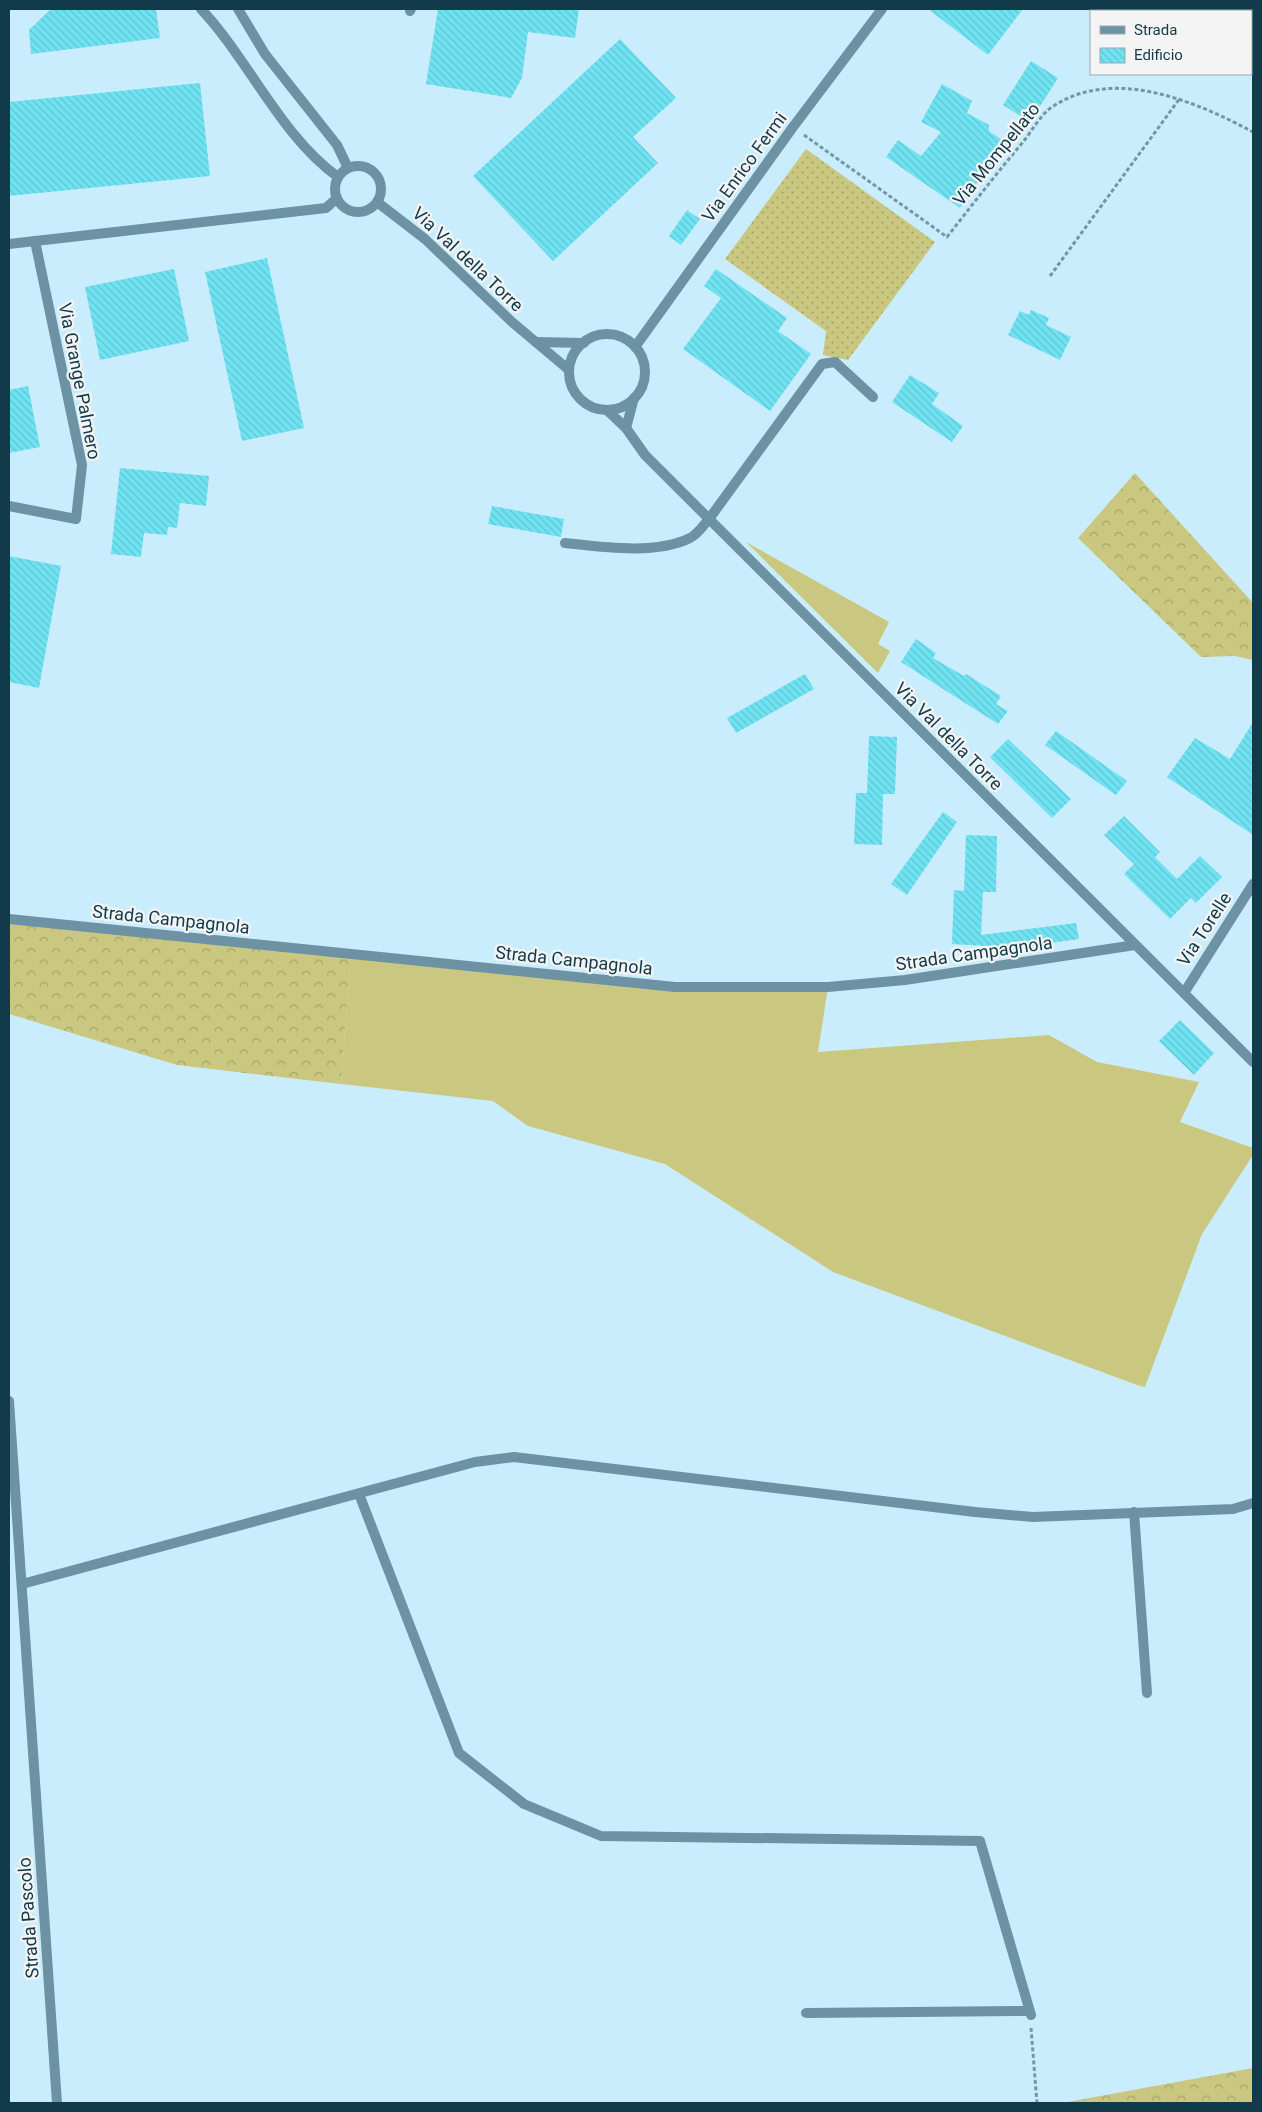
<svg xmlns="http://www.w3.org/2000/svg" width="1262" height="2112" font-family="Roboto,sans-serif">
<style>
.grass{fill:url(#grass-dots)}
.forest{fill:url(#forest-crowns)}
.garden{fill:#cac880}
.building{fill:url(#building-back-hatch)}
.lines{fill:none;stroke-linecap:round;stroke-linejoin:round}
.path{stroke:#7298a8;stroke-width:3;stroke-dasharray:4 2.5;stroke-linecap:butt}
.service{stroke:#6d92a3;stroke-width:10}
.minor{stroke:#6d92a3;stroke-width:10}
.tertiary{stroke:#6d92a3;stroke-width:10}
.labels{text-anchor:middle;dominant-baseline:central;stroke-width:4.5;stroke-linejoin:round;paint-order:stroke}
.street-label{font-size:18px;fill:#113b4b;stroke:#f4f4f4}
</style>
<defs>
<pattern id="grass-dots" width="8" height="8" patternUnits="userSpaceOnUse" patternTransform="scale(1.25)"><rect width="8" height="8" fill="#cac880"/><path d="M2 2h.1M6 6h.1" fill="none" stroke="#a3a46b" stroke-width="1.8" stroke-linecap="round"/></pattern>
<pattern id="forest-crowns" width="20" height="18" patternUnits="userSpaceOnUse" patternTransform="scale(1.25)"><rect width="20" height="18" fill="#cac880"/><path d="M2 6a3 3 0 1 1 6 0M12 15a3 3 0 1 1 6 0" fill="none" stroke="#a3a46b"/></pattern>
<pattern id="building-back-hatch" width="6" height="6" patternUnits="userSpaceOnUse" patternTransform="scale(1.25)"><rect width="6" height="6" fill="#70e3f3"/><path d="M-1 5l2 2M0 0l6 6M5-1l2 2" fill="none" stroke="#60c4d2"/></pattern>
</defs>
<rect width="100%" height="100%" fill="#caedfd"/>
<polygon class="grass" points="806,149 935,242 848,360 823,355 826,331 725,259"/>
<g class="forest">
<polygon points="1135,473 1253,603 1253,660 1235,656 1201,657 1078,538"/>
<polygon points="9,919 351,954 341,1084 177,1065 9,1014"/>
<polygon points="1253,2068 1253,2103 1062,2103"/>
</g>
<g class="garden">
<polygon points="746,542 889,622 878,644 890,651 878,673"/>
<polygon points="351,954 675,987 828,987 818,1052 1049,1035 1097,1062 1199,1082 1180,1122 1253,1148 1253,1155 1202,1234 1145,1387 1137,1385 833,1272 665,1164 528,1126 493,1101 341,1084"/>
</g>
<g class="building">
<polygon points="51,9 156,9 160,38 31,54 29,30"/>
<polygon points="438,9 579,9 575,38 528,32 522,78 511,98 426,84"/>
<polygon points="928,9 1023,9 988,55"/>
<polygon points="620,39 676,98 633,137 658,163 553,261 473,176"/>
<polygon points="1031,61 1058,78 1030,122 1003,105"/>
<polygon points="200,83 210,176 9,196 9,102"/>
<polygon points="942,84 972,101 967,113 989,125 989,131 1008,144 990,171 975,185 960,208 886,157 898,140 921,156 941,132 921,122"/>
<polygon points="687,210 700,219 681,245 669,236"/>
<polygon points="267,258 304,428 242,441 205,272"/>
<polygon points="174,269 189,341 100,360 85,287"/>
<polygon points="716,269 787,318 778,331 811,354 770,411 683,349 721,298 704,286"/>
<polygon points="1031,310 1049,318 1046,325 1071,337 1060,360 1008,335 1020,311 1029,315"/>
<polygon points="910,375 939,393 932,404 963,426 952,442 892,402"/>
<polygon points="28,386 40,447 9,453 9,390"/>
<polygon points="120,468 209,476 206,506 180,503 177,528 168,527 167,535 144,533 141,557 111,554"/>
<polygon points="492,506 564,519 561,537 488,524"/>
<polygon points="9,556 61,566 39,688 9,682"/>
<polygon points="916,639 936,653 933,658 964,676 966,674 1001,696 996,704 1008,711 998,724 901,662"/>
<polygon points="805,674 814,689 736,733 727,718"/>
<polygon points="1253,722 1253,835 1167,777 1195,738 1230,759"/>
<polygon points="1056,731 1127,781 1116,795 1045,745"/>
<polygon points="869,736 897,737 895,794 883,794 882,845 854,844 856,793 867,793"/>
<polygon points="1008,739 1071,799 1052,818 990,757"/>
<polygon points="943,812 957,822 907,895 891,884"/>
<polygon points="1124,816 1160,852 1155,857 1177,879 1200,856 1222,877 1196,903 1191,898 1170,919 1124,874 1134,864 1104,835"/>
<polygon points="966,835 997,836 996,892 983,892 981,935 1076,923 1079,939 1007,949 1006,947 952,944 954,890 964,891"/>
<polygon points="1180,1020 1214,1053 1194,1075 1159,1041"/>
</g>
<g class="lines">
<g class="path">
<path d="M 804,135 L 947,237 C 972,205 997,173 1023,142 C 1032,131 1041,114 1052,107 C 1113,66 1195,101 1253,132"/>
<polyline points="1050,276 1180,98"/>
<polyline points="1031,2028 1037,2103"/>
</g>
<g class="service">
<path d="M 201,9 C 249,60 280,135 338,177"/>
<path d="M 565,543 C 602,547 656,555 690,538 C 697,535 704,525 709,519 L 822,364 L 835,362 L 873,397"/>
<polyline points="806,2013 1028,2011"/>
</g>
<g class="minor">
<polyline points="238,9 265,54 337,145 348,168"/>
<polyline points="410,11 411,9"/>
<polyline points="9,506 76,519 82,465 35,241"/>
<polyline points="9,919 675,987 828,987 905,980 1135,945"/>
<polyline points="1184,993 1253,884"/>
<polyline points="9,1401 57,2103"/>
<polyline points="359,1494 459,1753 524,1804 601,1836 980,1841 1031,2015"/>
<polyline points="1134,1512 1147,1693"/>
<polyline points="22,1584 475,1462 514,1457 975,1512 1033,1517 1233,1509 1253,1503"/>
</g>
<g class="tertiary">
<circle cx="358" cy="189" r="23"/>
<polyline points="377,202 425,239 512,322 569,370"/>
<polyline points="9,244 326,208 337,198"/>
<circle cx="607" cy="372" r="38"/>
<polyline points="536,342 584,343"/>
<polyline points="635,347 793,127 882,9"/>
<polyline points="607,410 626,428 645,455 1253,1062"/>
<polyline points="626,428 634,398"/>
</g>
</g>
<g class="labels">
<g class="street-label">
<text transform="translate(996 154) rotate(-51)">Via Mompellato</text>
<text transform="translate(744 167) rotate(-54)">Via Enrico Fermi</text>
<text transform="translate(468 259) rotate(43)">Via Val della Torre</text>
<text transform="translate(80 381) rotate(79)">Via Grange Palmero</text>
<text transform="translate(949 736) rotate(45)">Via Val della Torre</text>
<text transform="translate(171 919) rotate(6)">Strada Campagnola</text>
<text transform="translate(1204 929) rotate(-57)">Via Torelle</text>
<text transform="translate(974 953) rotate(-8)">Strada Campagnola</text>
<text transform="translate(574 960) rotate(6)">Strada Campagnola</text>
<text transform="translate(28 1918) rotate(-94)">Strada Pascolo</text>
</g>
</g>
<rect width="1262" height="2112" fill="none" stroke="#113b4b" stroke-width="20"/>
<rect x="1090" y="10" width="162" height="65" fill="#f4f4f4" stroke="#99aab0"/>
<rect x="1100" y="26" width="25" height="8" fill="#6d92a3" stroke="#99aab0"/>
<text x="1134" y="35" font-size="15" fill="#113b4b">Strada</text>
<rect x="1100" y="48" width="25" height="15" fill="url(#building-back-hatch)" stroke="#99aab0"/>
<text x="1134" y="60" font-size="15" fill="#113b4b">Edificio</text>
</svg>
